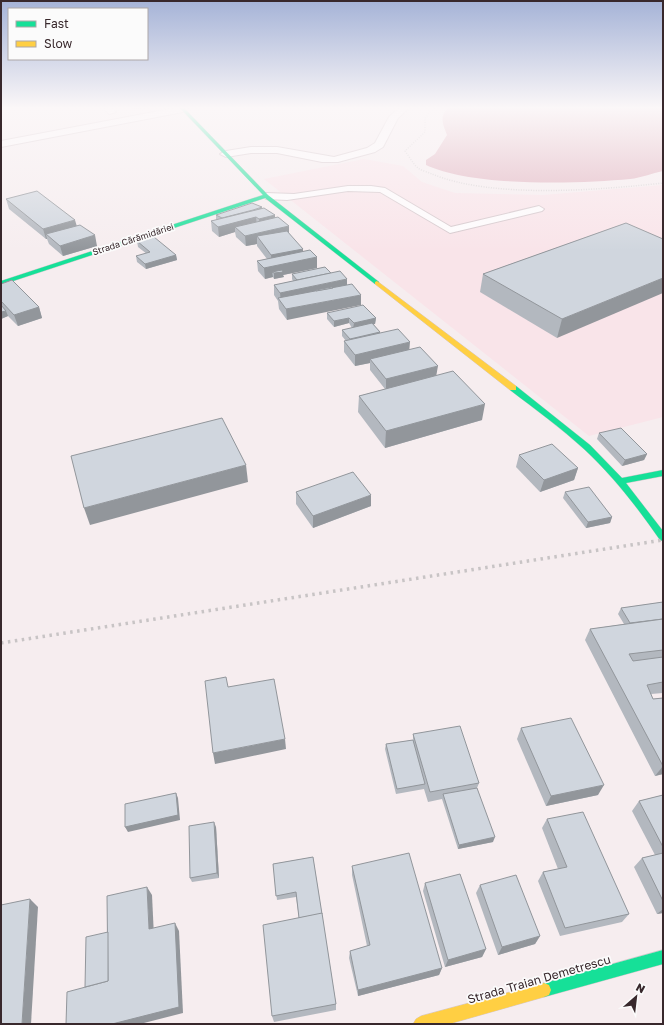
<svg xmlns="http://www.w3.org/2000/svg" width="664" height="1025" font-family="'Golos Text',sans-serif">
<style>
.built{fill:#f9e4e9}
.water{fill:#e0b2be}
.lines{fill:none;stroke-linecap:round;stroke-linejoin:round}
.lane-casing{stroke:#d5c8cc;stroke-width:2}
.street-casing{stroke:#d5c8cc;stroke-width:2}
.fast-casing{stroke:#d5c8cc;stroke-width:1}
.slow-casing{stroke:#d5c8cc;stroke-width:1}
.path{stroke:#d7d3d4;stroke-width:1.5;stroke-dasharray:1 1.5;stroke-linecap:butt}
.lane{fill:#fefcfd;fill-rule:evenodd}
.street{fill:#fefcfd;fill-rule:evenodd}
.fast{fill:#16e098;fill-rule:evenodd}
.slow{fill:#ffcf43;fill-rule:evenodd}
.rail{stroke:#c8c4c5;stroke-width:3.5;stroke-dasharray:2.5 4.5;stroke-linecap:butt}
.wall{fill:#b3b8bf}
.shaded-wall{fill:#92969b}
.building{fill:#d0d6de;stroke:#92969b}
.labels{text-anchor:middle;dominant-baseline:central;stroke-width:3.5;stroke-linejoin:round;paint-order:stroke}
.far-street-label{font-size:9px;fill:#38282c;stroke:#fbfbfb}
.near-street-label{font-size:12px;fill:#38282c;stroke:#fbfbfb}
</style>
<rect width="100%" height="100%" fill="#f6edef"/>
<polygon class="built" points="364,159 403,166 422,182 455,193 543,195 663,185 663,417 589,436 264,179"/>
<path class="water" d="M 448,108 L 663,108 L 663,171 C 652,173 641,178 630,179 C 578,184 473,187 426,165 L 426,160 L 435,154 L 447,135 C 443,125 439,116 448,108 Z"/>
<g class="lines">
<defs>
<g id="lane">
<polygon points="104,108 112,108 116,112 109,114"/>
<polygon points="348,186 371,186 385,188 451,227 539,206 544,209 542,211 450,233 380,192 348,191 287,200 266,199 262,196 266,193 294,194"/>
</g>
<g id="street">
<polygon points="175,108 188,109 183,112 1,147 1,141"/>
<polygon points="399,108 409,108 398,118 383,147 375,152 338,162 322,162 277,153 251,153 226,157 220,154 226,151 251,147 277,147 334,157 367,148 375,143 389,117"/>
</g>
<g id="fast">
<polygon points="180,108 184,108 268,195 379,282 379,284 375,284 265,198 1,285 1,281 263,195"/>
<path d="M 510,386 L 516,386 L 590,445 L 622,478 L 663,470 L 663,476 L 626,483 L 663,531 L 663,541 L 660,540 C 638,508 613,476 584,449 C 561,428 535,409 510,390 Z"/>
<polygon points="663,950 663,964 544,997 539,995 537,990 539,985 544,983"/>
</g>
<g id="slow">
<polygon points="377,281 516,386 516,390 510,390 375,284 375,282"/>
<polygon points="544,983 549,985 551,990 549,995 544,997 449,1024 413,1024 416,1019 421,1016"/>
</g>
</defs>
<use href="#lane" class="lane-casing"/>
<use href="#street" class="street-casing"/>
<use href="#fast" class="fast-casing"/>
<use href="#slow" class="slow-casing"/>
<path class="path" d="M 434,108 L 425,118 L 425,132 L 405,151 C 409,156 413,164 418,168 C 422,171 428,172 432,174 C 492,199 599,190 663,183"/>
<use href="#lane" class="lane"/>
<use href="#street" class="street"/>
<use href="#fast" class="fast"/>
<use href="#slow" class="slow"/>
<polyline class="rail" points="1,643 663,540"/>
</g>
<g class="wall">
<polygon points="6,199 77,226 97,246 63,256 49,244 47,239 46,239 9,209"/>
<polygon points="262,208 275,218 289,233 303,251 317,268 283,275 284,277 274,279 273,277 265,279 258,271 257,261 267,259 257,246 257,244 246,246 236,237 235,232 219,237 212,231 211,221 216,220 216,215"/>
<polygon points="626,223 557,338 480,292 483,274"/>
<polygon points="137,241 176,255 177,260 146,269 137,262 136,256 147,254 138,247"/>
<polygon points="325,267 287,320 279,309 278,301 274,295 274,285 293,281 292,279 292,274"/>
<polygon points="1,284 39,307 42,318 18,326 8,316 1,319"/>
<polygon points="327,313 376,318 375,324 373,324 380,332 380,333 409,350 482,420 385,448 358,412 359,396 385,389 370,370 370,363 355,366 344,352 344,341 346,341 342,336 342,330 352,328 349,323 334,327 327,319"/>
<polygon points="599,433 647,454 644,460 622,466 597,439"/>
<polygon points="519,455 578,468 574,480 540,492 516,467"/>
<polygon points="296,492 371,506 313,528 296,504"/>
<polygon points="565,492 612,517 610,523 586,528 563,498"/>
<polygon points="663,602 663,693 651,694 653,699 663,698 663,774 655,776 585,640 590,629 624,624 618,614 621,608"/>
<polygon points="521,728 598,795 546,806 517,739"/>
<polygon points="413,734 479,783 477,788 493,842 458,849 442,799 428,802 424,789 396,794 385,749 386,744 413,740"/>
<polygon points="663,795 663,913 657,914 634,867 642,858 655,855 632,811 639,801"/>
<polygon points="547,819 629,914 622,922 560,936 538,881 543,872 558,869 542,828"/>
<polygon points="216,827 219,878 192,882 190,878"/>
<polygon points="313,857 336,1004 336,1010 274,1022 272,1016 299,918 296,897 277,900 273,864"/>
<polygon points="352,866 442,968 439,975 358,996 349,958 350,951 367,946 352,875"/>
<polygon points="425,883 486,949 482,957 445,967 423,891"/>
<polygon points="480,885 540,936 535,944 498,955 476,893"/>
</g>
<g class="shaded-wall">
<polygon points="134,108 147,108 134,109"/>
<polygon points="262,207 262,212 256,217 257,227 235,227 235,232 219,237 218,227"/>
<polygon points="275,215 275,225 260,229 259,219"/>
<polygon points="75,220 78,230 46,234 47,239 46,239 43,229"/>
<polygon points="289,226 289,236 257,236 257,244 246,246 245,236"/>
<polygon points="95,235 97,246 63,256 60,246"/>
<polygon points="303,249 303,259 272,265 271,255"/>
<polygon points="176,255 177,260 146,269 145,264"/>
<polygon points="317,257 317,268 283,275 284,277 274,279 274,273 272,272 273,277 265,279 264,268"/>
<polygon points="663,278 663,293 557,338 562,319"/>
<polygon points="347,279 347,289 281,302 280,293"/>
<polygon points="361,295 361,305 287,320 286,309"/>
<polygon points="39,307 42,318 18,326 14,315"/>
<polygon points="6,311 8,316 1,319 1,312"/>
<polygon points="349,318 349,323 334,327 334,321"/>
<polygon points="376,318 375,324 353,329 354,323"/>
<polygon points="380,332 380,337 350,345 350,339"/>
<polygon points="410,342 409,353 370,359 370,363 355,366 355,355"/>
<polygon points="438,366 436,377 386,390 386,379"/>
<polygon points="485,404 482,420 385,448 386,431"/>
<polygon points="647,454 644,460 622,466 625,460"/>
<polygon points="246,465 248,482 90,525 84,508"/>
<polygon points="578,468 574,480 540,492 544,480"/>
<polygon points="371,495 371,506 313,528 313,516"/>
<polygon points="612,517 610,523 586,528 588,522"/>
<polygon points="285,739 286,749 215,764 213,753"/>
<polygon points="663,766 663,774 655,776"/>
<polygon points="604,785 598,795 546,806 551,796"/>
<polygon points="176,793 178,798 180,820 128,832 125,827"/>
<polygon points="214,822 216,827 219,878 217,873"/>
<polygon points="495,837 493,842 458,849 459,845"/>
<polygon points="147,887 152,895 154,937 149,929"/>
<polygon points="30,899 38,907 31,1024 22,1024"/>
<polygon points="663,909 663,913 657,914"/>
<polygon points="175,923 179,931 183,1013 140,1024 112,1024"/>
<polygon points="540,936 535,944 498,955 502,947"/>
<polygon points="486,949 482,957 445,967 448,960"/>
<polygon points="442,968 439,975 358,996 358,990"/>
</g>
<g class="building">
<polygon points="37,191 75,220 43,229 6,199"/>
<polygon points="252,203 262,207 253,210 222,218 216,215"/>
<polygon points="264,208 275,215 259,219 256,217 218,227 211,221"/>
<polygon points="278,217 289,226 245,236 235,227"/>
<polygon points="626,223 663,239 663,278 562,319 483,274"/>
<polygon points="80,225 95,235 60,246 46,234"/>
<polygon points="287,231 303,249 271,255 257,236"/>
<polygon points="154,237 176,255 145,264 136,256 150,252 137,241"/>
<polygon points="310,250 317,257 264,268 257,261"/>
<polygon points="325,267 331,273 297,280 292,274"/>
<polygon points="282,270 283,272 274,273 272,272"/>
<polygon points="340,271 347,279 280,293 274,285"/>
<polygon points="12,280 39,307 14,315 1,301 1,284"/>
<polygon points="352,284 361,295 286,309 278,298"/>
<polygon points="332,287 333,288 316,291 316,290"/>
<polygon points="1,305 6,311 1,312"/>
<polygon points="363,305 376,318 354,323 349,318 334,321 327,313"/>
<polygon points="372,323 380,332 350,339 342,330"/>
<polygon points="398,329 410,342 355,355 344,341"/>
<polygon points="420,347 438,366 386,379 370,359"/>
<polygon points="453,371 485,404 386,431 359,396"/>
<polygon points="222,418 246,465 84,508 71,456"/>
<polygon points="621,428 647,454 625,460 599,433"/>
<polygon points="552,444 578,468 544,480 519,455"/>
<polygon points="353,472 371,495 313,516 296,492"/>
<polygon points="589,487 612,517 588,522 565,492"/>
<polygon points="663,602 663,619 630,623 621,608"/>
<polygon points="663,619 663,650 629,654 633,661 663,657 663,682 647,685 653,699 663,698 663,766 590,629"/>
<polygon points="226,677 228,687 274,679 285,739 213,753 205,681"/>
<polygon points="571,718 604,785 551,796 521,728"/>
<polygon points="460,726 479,783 430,792 413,734"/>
<polygon points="413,740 425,784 397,789 386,744"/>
<polygon points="477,788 495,837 459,845 443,794"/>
<polygon points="176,793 178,815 125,827 125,804"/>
<polygon points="663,795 663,847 639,801"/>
<polygon points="583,812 629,914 565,928 543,872 567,867 547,819"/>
<polygon points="214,822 217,873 190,878 189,826"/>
<polygon points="409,853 442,968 358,990 350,951 370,945 352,866"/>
<polygon points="663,853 663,901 642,858"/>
<polygon points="313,857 322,914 299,918 296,892 276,896 273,864"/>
<polygon points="460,874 486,949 448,960 425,883"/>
<polygon points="516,875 540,936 502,947 480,885"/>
<polygon points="147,887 149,929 175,923 179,1007 112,1024 66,1024 67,992 108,981 107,896"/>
<polygon points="30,899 22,1024 1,1024 1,905"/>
<polygon points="322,913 336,1004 272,1016 263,925"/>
<polygon points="108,932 108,981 85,987 86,937"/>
</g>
<linearGradient id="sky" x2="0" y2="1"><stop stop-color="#a5b3d7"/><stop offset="0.43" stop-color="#fbf7f8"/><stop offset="1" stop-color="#fbf7f8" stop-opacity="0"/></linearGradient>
<rect width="664" height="251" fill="url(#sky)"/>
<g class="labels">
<g class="far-street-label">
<text transform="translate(133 239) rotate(-18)">Strada Cărămidăriei</text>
</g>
<g class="near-street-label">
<text transform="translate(539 979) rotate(-16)">Strada Traian Demetrescu</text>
</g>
</g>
<rect width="664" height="1025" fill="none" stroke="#38282c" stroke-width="4"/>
<rect x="8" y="8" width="140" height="52" fill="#fbfbfb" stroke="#ada7a8"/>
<rect x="16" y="21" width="20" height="6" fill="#16e098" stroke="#ada7a8"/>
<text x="44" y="28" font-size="12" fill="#38282c">Fast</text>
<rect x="16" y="41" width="20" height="6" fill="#ffcf43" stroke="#ada7a8"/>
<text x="44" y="48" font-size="12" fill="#38282c">Slow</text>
<g transform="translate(636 997) rotate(28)" stroke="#fbfbfb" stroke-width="3" paint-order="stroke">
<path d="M0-3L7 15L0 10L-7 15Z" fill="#38282c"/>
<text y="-6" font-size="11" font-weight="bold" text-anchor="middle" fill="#38282c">N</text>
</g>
</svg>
